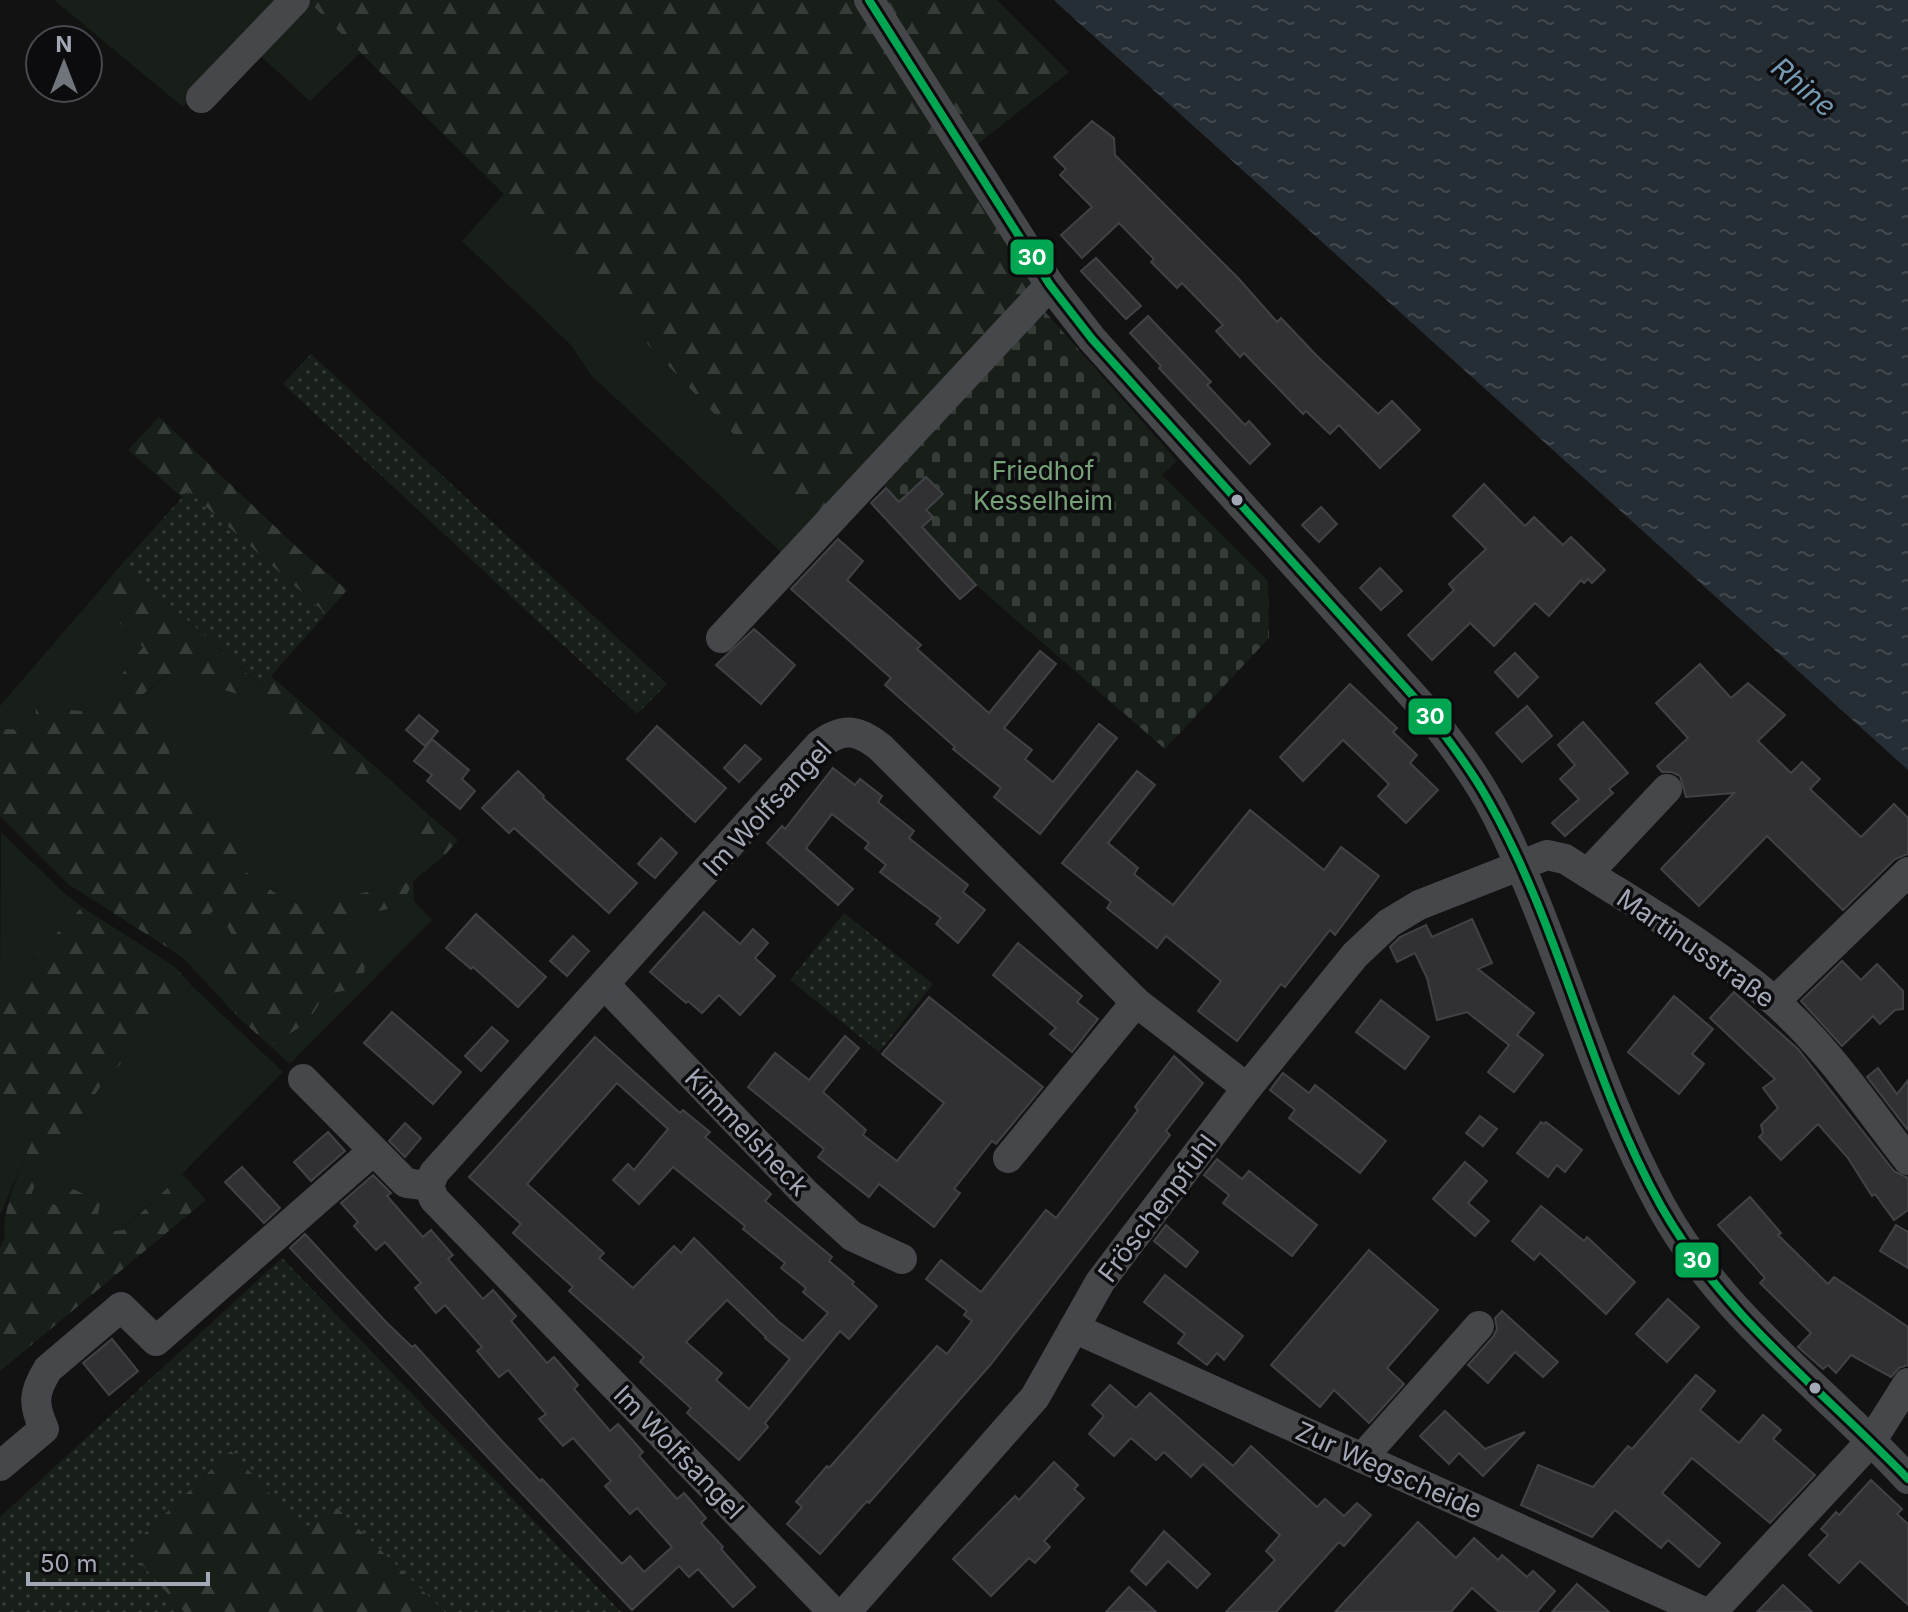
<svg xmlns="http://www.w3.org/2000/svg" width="1908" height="1612" font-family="Inter,sans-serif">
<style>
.grass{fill:#181f19}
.forest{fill:url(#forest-firs)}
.cemetery{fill:url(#cemetery-stones)}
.park{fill:url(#park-dots)}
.water{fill:url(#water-ripples)}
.building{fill:#313133;stroke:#404246;stroke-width:2;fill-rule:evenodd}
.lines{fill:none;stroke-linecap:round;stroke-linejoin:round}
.minor{stroke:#46474b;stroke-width:30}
.bus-1-casing{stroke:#0c0c0e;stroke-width:14}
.bus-1{stroke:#00a651;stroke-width:8}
.bus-dot{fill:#a2a8b5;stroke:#0c0c0e;stroke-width:3}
.labels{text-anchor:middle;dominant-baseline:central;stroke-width:7;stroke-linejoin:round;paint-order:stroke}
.park-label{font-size:26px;fill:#77a178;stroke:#0c0c0e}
.street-label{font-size:26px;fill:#a2a8b5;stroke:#0c0c0e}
.water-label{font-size:28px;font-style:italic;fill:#7699b2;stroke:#0c0c0e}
.line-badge{stroke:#0c0c0e;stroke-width:3}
.badge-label{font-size:22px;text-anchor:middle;font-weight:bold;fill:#fff}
</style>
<defs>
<pattern id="forest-firs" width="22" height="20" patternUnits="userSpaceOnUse" patternTransform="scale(2)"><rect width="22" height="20" fill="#181f19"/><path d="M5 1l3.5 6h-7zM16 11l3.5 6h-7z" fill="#363d38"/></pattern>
<pattern id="cemetery-stones" width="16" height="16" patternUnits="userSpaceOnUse" patternTransform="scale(2)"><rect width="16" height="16" fill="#181f19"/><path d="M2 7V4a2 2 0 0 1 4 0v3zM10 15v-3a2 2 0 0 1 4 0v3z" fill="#363d38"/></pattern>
<pattern id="park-dots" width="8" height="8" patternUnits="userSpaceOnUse" patternTransform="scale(2)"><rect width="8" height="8" fill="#181f19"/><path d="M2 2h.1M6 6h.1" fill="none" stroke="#363d38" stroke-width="1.8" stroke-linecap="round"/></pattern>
<pattern id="water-ripples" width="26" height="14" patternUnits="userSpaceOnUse" patternTransform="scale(2)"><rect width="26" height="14" fill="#252e34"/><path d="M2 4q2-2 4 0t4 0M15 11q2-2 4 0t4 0" fill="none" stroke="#42494f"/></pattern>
</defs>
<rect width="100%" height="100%" fill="#121212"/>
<g class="grass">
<polygon points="54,0 288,0 183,107"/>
<polygon points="307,0 360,53 310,101 255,51"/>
<polygon points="504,194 818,522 786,557 592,376 570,344 462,241"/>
<polygon points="94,597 143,647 93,712 36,707 36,731 0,729 0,706"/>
<polygon points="170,674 255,699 320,750 369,797 387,777 430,816 417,832 444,856 413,881 414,901 432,920 290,1064 270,1046 308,1022 325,993 345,973 364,973 348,944 318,927 332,916 353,918 412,881 304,907 275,893 239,867 243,839 174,782 137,699"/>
<polygon points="1,832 64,893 82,907 0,993"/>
<polygon points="217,906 235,941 221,961 236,1015 185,960 173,951"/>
<polygon points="192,986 283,1072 182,1174 122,1230 94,1233 58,1206 31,1195 48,1154 81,1116 102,1084"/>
<polygon points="6,1119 31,1143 0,1215 0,1120"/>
</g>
<g class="forest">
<polygon points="307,0 855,0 1040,285 818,522 496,186"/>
<polygon points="883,0 997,0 1069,72 974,147"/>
<polygon points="159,417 303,553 347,590 326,614 188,491 182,497 128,450"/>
<polygon points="123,563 261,686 271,676 387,777 369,798 320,750 255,699 169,674 138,698 164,731 177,784 244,839 239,867 275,893 304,907 413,881 402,905 353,918 332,916 319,926 366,955 364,973 346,974 349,990 325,994 308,1022 270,1046 236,1015 221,961 235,941 217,907 173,951 68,884 0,816 0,729 35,730 36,707 93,712 143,647 94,597"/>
<polygon points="430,816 458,840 444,856 417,832"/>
<path d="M 82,907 L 175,967 L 192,986 L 102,1084 L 81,1116 L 48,1154 L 31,1195 L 58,1206 L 73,1189 L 100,1202 L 95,1233 L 123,1230 L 182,1174 L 206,1200 L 0,1371 L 0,1248 L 5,1237 C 0,1214 21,1167 31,1143 L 6,1119 L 0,1120 L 0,993 Z"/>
<polygon points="231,1450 304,1531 332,1503 445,1612 184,1612 128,1549"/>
</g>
<polygon class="cemetery" points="1040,306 1177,461 1162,475 1268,581 1269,638 1165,749 976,585 877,478"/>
<g class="park">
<polygon points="311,354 667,684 637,714 283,384"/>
<polygon points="188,491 326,614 262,686 123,563"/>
<polygon points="844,913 933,984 879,1052 790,980"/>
<polygon points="282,1258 621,1612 445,1612 333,1504 304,1531 231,1451 128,1549 184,1612 0,1612 0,1517"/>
</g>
<polygon class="water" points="1054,0 1908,0 1908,770 1058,4"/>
<g class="building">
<polygon points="1092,121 1114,138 1115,155 1239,279 1277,322 1281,318 1317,356 1378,414 1392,401 1420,430 1380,468 1339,425 1330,434 1306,411 1303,414 1244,353 1240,357 1216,331 1223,325 1182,283 1177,288 1151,262 1154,259 1119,223 1082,258 1061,235 1092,207 1060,175 1066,169 1054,157"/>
<polygon points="1096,258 1141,306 1126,319 1081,271"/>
<polygon points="1148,316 1211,382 1207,385 1245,425 1249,421 1270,444 1250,464 1159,368 1161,366 1130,333"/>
<polygon points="926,477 943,494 926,510 933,517 922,527 976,585 960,599 871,503 886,488 899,502"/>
<polygon points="1484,484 1525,526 1534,517 1563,545 1571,537 1605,570 1592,583 1588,579 1584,583 1581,580 1549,616 1535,603 1494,646 1470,623 1432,660 1408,635 1454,590 1449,584 1486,549 1453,516"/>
<polygon points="1321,507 1337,524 1319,542 1302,525"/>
<polygon points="838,539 863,561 847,580 921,645 917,649 989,713 1040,651 1056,664 1004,728 1032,750 1025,759 1053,782 1099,724 1117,738 1040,834 994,797 1001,788 953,749 955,747 885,685 891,678 791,589"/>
<polygon points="1380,568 1402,591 1381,610 1360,588"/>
<polygon points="754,629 795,665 761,704 716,665"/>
<polygon points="1515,653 1538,677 1518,697 1495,672"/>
<polygon points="1700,664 1731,698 1748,683 1785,715 1758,741 1791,773 1802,762 1820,779 1810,789 1861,837 1894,804 1908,818 1908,854 1895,859 1843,910 1767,836 1699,906 1661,869 1734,793 1686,797 1680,776 1672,772 1662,772 1657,766 1688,738 1656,703"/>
<polygon points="1350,684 1397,728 1393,732 1417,755 1410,763 1438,790 1406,823 1378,796 1389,784 1343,740 1303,781 1280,757"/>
<polygon points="1527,706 1552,736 1522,762 1496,733"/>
<polygon points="419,715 438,731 425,746 406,730"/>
<polygon points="1583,722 1628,773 1609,789 1613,793 1565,836 1552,823 1579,799 1560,779 1575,765 1558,745"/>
<polygon points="657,726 726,788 695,822 627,759"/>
<polygon points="432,739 469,770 462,779 475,791 460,809 427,781 432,775 414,761"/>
<polygon points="745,745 761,759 739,782 724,768"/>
<polygon points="833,768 855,785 860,779 882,796 878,802 914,831 909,838 968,885 963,892 985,910 958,943 936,924 941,918 880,872 886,865 865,848 869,843 832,814 806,848 853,889 838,905 767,843 782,826 785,829"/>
<polygon points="518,771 544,796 543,798 637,883 609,913 514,828 509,833 482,808"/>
<polygon points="1137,771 1155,785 1108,843 1138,868 1134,874 1173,905 1250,810 1324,870 1341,847 1379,876 1335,935 1330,930 1285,987 1281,984 1237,1041 1198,1011 1221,981 1166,936 1157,948 1107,908 1111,902 1062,863"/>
<polygon points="661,838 677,853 655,878 638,864"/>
<polygon points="704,912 740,944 753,929 768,943 755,958 775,976 740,1015 719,995 702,1013 688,1001 686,1003 650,972"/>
<polygon points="476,914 546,977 518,1007 473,967 471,969 446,948"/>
<polygon points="1472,919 1492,963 1478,969 1534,1013 1517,1035 1543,1055 1514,1092 1488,1072 1509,1045 1467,1012 1437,1020 1427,978 1415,953 1397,962 1390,947 1400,937 1426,925 1432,937"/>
<polygon points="573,936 589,951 567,976 550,961"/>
<polygon points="1018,943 1082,996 1077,1002 1098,1019 1072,1052 1050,1034 1056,1028 993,975"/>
<polygon points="1842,961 1861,980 1877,964 1903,991 1903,1009 1895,1010 1880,1024 1873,1016 1842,1046 1801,1001"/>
<polygon points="1734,992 1798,1049 1894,1171 1908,1178 1908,1210 1894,1220 1875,1194 1872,1196 1848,1158 1818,1124 1781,1160 1759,1137 1763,1133 1761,1125 1778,1108 1763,1088 1775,1079 1710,1018"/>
<polygon points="1674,996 1713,1029 1692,1054 1704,1064 1679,1094 1628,1052"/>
<polygon points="929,997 1043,1087 996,1144 992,1141 954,1189 960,1193 934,1227 879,1184 869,1197 818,1157 824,1149 748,1087 775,1053 809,1080 845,1036 859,1048 823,1092 866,1130 863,1135 897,1161 944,1103 882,1054"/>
<polygon points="1381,1000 1429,1037 1405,1069 1356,1032"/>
<polygon points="392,1012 461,1072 433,1104 364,1043"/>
<polygon points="492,1027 508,1041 481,1071 465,1056"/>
<path d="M 595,1037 L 680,1113 L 683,1110 L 710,1132 L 705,1137 L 771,1194 L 765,1201 L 832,1257 L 829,1261 L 854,1282 L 852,1284 L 877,1306 L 849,1339 L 840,1331 L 765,1423 L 768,1427 L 739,1460 L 687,1413 L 691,1408 L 640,1362 L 644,1357 L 569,1291 L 573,1287 L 513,1233 L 521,1224 L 469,1177 ZM 617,1083 L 668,1129 L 634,1170 L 628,1164 L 613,1180 L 639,1204 L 673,1167 L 745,1226 L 743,1229 L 785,1263 L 781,1268 L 806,1288 L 803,1292 L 828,1313 L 803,1341 L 778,1321 L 694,1238 L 681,1253 L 674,1246 L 633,1288 L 599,1258 L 604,1253 L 527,1184 ZM 727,1300 L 766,1337 L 765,1338 L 790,1359 L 749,1409 L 716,1380 L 722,1373 L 686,1342 Z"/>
<polygon points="1174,1056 1203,1083 1166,1131 1170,1135 991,1364 869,1503 867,1501 820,1554 787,1524 802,1507 796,1502 827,1466 829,1468 937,1346 947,1354 972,1321 964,1315 967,1311 926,1279 941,1260 981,1292 1046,1210 1056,1218 1138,1110 1135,1107"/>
<polygon points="1878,1068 1897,1094 1908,1080 1908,1130 1867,1077"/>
<polygon points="1283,1073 1309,1093 1315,1085 1386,1141 1360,1173 1289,1118 1295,1110 1270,1090"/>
<polygon points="1480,1116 1497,1129 1483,1146 1466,1133"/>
<polygon points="1541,1122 1544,1124 1546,1122 1582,1150 1565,1172 1557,1165 1548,1177 1517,1153"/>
<polygon points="405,1123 421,1138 405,1157 389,1141"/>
<polygon points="328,1132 345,1151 311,1181 294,1162"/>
<polygon points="1217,1159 1242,1179 1249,1171 1317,1225 1292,1256 1223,1203 1229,1195 1204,1175"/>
<polygon points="1465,1162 1487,1181 1468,1203 1489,1221 1475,1236 1433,1199"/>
<polygon points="242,1167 280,1208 264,1223 225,1182"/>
<polygon points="373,1175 391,1193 387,1196 423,1237 431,1230 453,1255 448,1259 483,1299 493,1290 516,1316 511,1321 547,1363 554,1357 578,1385 574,1389 610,1431 618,1424 643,1452 639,1456 677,1499 684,1493 706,1518 701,1523 723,1547 721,1549 755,1587 733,1607 698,1569 689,1577 679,1566 632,1610 290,1248 305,1234 386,1322 412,1347 415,1345 500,1439 540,1481 542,1479 622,1564 630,1556 644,1572 672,1547 637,1508 630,1514 605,1486 611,1481 573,1438 563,1446 539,1419 546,1414 508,1370 499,1377 477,1351 482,1347 445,1305 436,1313 415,1288 421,1283 385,1242 376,1250 354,1226 358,1222 341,1203"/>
<polygon points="1750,1197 1781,1233 1778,1235 1828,1284 1834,1277 1908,1327 1908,1365 1899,1368 1891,1377 1851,1355 1836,1373 1828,1365 1823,1369 1798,1347 1811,1333 1760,1283 1765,1278 1718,1225"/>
<polygon points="1541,1206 1584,1241 1587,1237 1635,1282 1606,1314 1540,1253 1534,1260 1512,1241"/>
<polygon points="1166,1225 1198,1252 1186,1267 1154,1241"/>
<polygon points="1896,1225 1908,1232 1908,1268 1880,1251"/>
<polygon points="1369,1250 1438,1310 1387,1368 1404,1384 1369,1423 1334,1390 1320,1407 1271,1365"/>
<polygon points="1165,1275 1243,1336 1224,1360 1217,1353 1207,1365 1178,1343 1185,1334 1144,1302"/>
<polygon points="1668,1299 1699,1327 1667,1362 1636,1334"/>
<polygon points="1502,1311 1558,1362 1543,1377 1515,1352 1488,1383 1468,1365 1493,1337 1497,1329 1495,1318"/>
<polygon points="112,1339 138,1371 109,1395 83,1363"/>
<polygon points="1696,1375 1715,1391 1700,1410 1739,1443 1763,1415 1781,1430 1773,1439 1815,1475 1770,1523 1692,1458 1662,1493 1720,1543 1699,1567 1668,1540 1661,1548 1615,1510 1592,1537 1521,1505 1538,1465 1593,1487 1628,1446 1632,1449"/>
<polygon points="1110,1385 1136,1408 1150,1393 1233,1466 1251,1446 1317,1507 1325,1499 1344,1516 1357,1503 1371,1515 1344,1546 1339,1542 1276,1612 1226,1612 1275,1560 1266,1551 1280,1535 1203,1464 1191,1477 1164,1452 1156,1460 1131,1438 1114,1456 1089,1434 1104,1416 1092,1405"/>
<polygon points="1445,1411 1485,1449 1525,1432 1483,1476 1459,1453 1449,1464 1420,1436"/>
<polygon points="1054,1462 1078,1485 1074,1489 1084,1498 1044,1541 1050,1547 1035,1563 1029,1558 991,1596 953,1559 1015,1496 1019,1500"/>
<polygon points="1871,1480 1902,1509 1897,1514 1908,1524 1908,1605 1860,1561 1839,1583 1809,1555 1828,1535 1821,1529 1836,1512 1839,1515"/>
<polygon points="1418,1522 1456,1558 1474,1538 1498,1560 1502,1555 1527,1577 1533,1571 1555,1591 1537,1612 1499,1612 1472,1588 1451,1612 1335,1612"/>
<polygon points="1164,1531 1210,1574 1197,1588 1168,1561 1146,1585 1131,1571"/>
<polygon points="1577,1584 1609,1612 1552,1612"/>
<polygon points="1783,1585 1812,1612 1757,1612"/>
<polygon points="1129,1587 1156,1612 1106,1612"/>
</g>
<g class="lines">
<g class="minor">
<path d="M 869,0 L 1050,285 L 1092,339 L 1422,706 C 1450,741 1477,776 1497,816 C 1560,942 1593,1082 1661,1206 C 1721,1316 1825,1389 1908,1479"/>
<polyline points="201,98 295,0"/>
<polyline points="721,638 1050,285"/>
<polyline points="1588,873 1667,789"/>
<polyline points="605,985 804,1192 852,1236 902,1259"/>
<polyline points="1775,1001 1908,872"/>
<polyline points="303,1079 406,1183 429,1186"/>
<polyline points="1008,1158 1136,1002"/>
<polyline points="1074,1328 1704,1612"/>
<polyline points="1362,1458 1479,1326"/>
<path d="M 0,1466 L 44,1429 C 33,1404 33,1393 48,1369 L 121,1307 L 156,1341 L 373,1151"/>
<path d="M 833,1612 L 434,1199 L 429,1186 L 434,1173 L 819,745 C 843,727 857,729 880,747 L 1136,1002 L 1247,1088"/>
<path d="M 846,1612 L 1035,1397 L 1100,1282 L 1247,1088 L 1355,955 L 1389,923 L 1419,905 L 1547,855 L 1565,859 C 1635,904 1711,946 1774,1001 C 1826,1046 1866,1106 1908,1160"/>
<polyline points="1712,1612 1872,1440 1908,1383"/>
</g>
<defs>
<path id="bus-1" d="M 869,0 L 1050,285 L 1092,339 L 1422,706 C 1446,736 1469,766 1488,800 C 1561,928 1589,1077 1661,1206 C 1722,1314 1823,1391 1908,1479"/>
</defs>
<use href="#bus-1" class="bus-1-casing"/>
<use href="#bus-1" class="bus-1"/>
</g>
<g class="bus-dot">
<circle cx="1237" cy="500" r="7"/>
<circle cx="1815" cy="1388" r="7"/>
</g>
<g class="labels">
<g class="park-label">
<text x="1043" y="470">Friedhof<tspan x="1043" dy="30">Kesselheim</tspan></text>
</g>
<g class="street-label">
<text transform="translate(767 808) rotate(-47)">Im Wolfsangel</text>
<text transform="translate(1696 948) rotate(35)">Martinusstraße</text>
<text transform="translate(747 1132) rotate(46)">Kimmelsheck</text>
<text transform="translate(1157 1208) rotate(-53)">Fröschenpfuhl</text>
<text transform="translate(679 1452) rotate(46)">Im Wolfsangel</text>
<text transform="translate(1389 1470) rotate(24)">Zur Wegscheide</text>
</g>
<g class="water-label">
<text transform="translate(1804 87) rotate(40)">Rhine</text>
</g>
</g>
<g class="line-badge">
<rect x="1009" y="238" width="46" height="38" rx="8" fill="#00a651"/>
<rect x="1407" y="697" width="46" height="39" rx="8" fill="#00a651"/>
<rect x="1674" y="1241" width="46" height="38" rx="8" fill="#00a651"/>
</g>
<g class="badge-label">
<text x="1032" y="265">30</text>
<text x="1430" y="724">30</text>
<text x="1697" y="1268">30</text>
</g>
<g transform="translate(64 64)"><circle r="38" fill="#0c0c0e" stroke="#484a51" stroke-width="2"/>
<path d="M0-6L14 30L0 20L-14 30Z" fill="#70747c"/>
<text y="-12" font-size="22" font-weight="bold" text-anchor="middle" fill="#a2a8b5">N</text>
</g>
<path d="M28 1572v12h180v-12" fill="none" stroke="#a2a8b5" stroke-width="4"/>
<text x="40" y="1572" font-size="24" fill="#a2a8b5" stroke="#0c0c0e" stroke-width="6" paint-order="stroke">50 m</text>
</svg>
